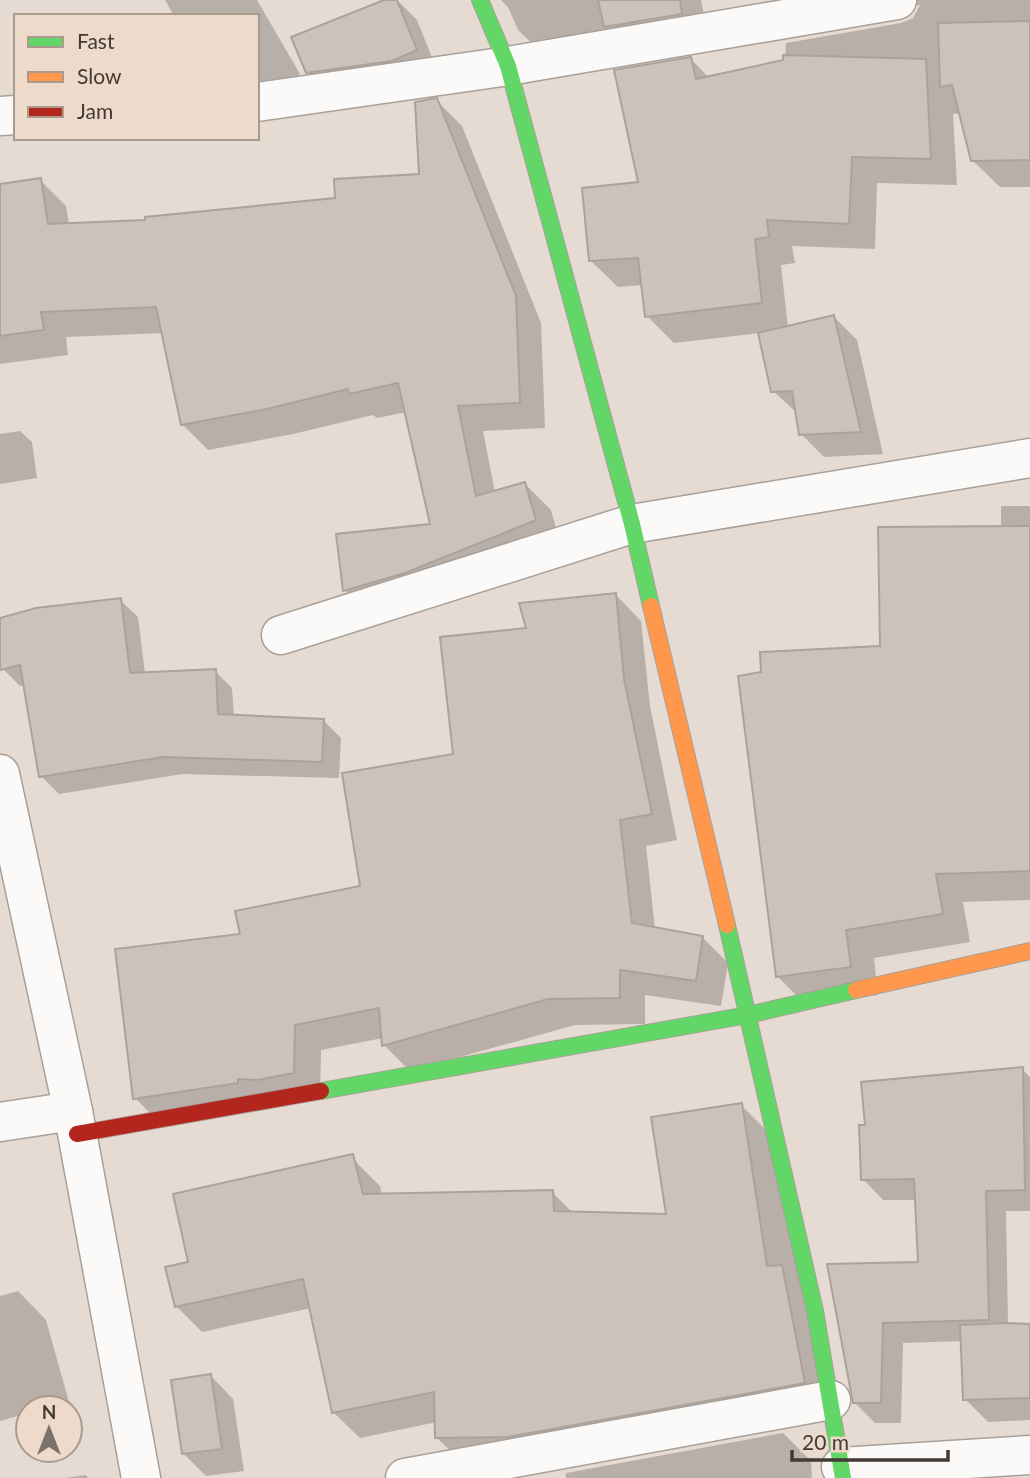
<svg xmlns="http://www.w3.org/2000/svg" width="1030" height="1478" font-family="Lato,sans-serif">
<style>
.shadow{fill:#0003}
.building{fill:#cbc3bb;stroke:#aba29c;stroke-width:2}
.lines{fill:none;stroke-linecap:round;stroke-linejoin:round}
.street-casing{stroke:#a8a099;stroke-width:41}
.fast-casing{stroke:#a8a099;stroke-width:18}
.slow-casing{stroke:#a8a099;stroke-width:18}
.jam-casing{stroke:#a8a099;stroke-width:18}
.street{stroke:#fbfaf8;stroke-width:38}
.fast{stroke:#63d668;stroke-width:16}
.slow{stroke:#ff974d;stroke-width:16}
.jam{stroke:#b3261e;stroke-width:16}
</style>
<rect width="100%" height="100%" fill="#e6dbd2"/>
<g class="shadow">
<polygon points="165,0 257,0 300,74 257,98 257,16 174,16"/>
<polygon points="389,0 397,0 417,20 433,60 330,95 307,72"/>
<polygon points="501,0 701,0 710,42 547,58 518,30 508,7"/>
<polygon points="795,0 1030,0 1030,187 1000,187 973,161 961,113 953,114 957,185 877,183 875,249 792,246 795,263 781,265 788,328 834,317 857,340 883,454 824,457 801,434 798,414 773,391 760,333 674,343 647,316 643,285 618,287 591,261 640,184 691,59 709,78 785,62 786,43 901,23 913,18 920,5 817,22"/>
<polygon points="436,100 462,126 541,323 545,428 483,431 495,492 525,484 551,510 561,546 371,616 345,590 432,525 407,412 377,418 373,415 293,434 208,450 182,424 163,333 66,337 68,355 0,364 0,185 40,180 66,206 69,225 147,222 337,199 420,176"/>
<polygon points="20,431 32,442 37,478 0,484 0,434"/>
<polygon points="1001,506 1030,506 1030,900 963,902 970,942 874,958 878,995 806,1005 777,976 882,648 1001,528"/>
<polygon points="615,594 641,621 650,706 677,840 646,846 655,929 702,937 728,963 721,1006 645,995 645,1024 575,1025 410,1071 384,1045 383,1038 321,1050 320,1099 161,1124 135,1098 242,936 362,887 455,756 528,630"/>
<polygon points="120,600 138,617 145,674 215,671 232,688 234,717 323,720 341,738 339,778 182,774 59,794 41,776 25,685 20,686 3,669 0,659 0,620"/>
<polygon points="1022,1069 1030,1077 1030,1211 1006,1211 1008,1325 1030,1324 1030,1420 988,1422 965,1399 963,1341 903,1343 901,1423 875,1423 854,1402 829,1266 920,1264 917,1200 883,1200 863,1179"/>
<polygon points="741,1105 767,1131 830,1408 463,1463 437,1438 437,1422 360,1438 334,1413 311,1308 202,1332 176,1306 190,1264 354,1160 380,1186 382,1195 552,1192 573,1213 668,1216"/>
<polygon points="18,1291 46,1320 69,1402 46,1408 28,1408 28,1413 0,1421 0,1296"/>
<polygon points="211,1376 233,1399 244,1471 206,1476 183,1453"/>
<polygon points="783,1433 811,1461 812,1478 566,1478 566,1473"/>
<polygon points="86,1475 88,1478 64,1478"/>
</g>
<g class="building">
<polygon points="384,0 397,0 417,50 392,61 306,73 291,37"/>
<polygon points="598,0 680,0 682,14 604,27"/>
<polygon points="1030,21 1030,160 971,161 952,85 940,87 938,23"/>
<polygon points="783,55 926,59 931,159 852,157 849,224 767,220 769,237 755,239 762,303 645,317 638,258 589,261 582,188 638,182 614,70 691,57 696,79 783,60"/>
<polygon points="437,98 516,296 520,403 458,406 476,496 525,482 536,520 405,573 343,591 336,534 430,524 398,383 349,394 348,389 267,409 181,425 156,307 41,312 44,330 0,336 0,184 41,178 48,224 145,220 145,217 335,198 334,179 419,174 415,102"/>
<polygon points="834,315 861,432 799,435 792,391 771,392 758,333"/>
<polygon points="1030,526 1030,871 936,874 943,914 846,930 851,967 776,977 738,676 761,672 760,652 880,646 878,527"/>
<polygon points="616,593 624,679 652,814 620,820 632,923 703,936 696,981 620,970 620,998 548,999 382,1046 379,1008 295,1025 294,1073 257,1080 238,1079 238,1083 133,1099 115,949 240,934 235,911 360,886 342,773 453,754 440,637 526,628 519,603"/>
<polygon points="121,598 130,673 216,669 218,714 324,719 322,762 163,757 39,777 20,665 0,670 0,618 36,608"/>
<polygon points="1023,1067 1025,1190 986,1191 989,1320 883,1323 881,1403 853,1403 827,1264 918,1262 914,1179 861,1180 859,1125 865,1125 861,1082"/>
<polygon points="742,1103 767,1266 782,1265 805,1383 508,1437 435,1438 434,1392 332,1413 303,1279 175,1307 165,1267 188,1262 173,1194 353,1154 363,1194 553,1190 554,1211 666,1214 651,1117"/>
<polygon points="1008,1323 1030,1324 1030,1398 963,1400 960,1325"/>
<polygon points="211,1374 222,1449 182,1454 171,1380"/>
</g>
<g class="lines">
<defs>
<g id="street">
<polyline points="257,102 508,66 897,0"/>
<polyline points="0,116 16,115"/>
<polyline points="281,635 632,524 1030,458"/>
<polyline points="0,774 73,1111 141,1478"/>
<polyline points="0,1122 73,1111"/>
<polyline points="841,1467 1030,1455"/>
<polyline points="405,1478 831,1400"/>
</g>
<g id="fast">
<polyline points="480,0 508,66 632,524 651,606"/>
<polyline points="727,925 815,1311 843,1478"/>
<polyline points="321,1091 748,1015 856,990"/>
</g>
<g id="slow">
<polyline points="651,606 727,925"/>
<polyline points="856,990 1030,951"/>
</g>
<polyline id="jam" points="77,1134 321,1091"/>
</defs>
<use href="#street" class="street-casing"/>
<use href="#fast" class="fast-casing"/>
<use href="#slow" class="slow-casing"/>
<use href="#jam" class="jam-casing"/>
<use href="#street" class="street"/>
<use href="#fast" class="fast"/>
<use href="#slow" class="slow"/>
<use href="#jam" class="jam"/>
</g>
<rect x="14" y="14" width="245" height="126" fill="#eedaca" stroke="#a99a8e" stroke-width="2"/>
<rect x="28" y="37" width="35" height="10" fill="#63d668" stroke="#a99a8e" stroke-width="2"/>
<text x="77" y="49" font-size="21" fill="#423a33">Fast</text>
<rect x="28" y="72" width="35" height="10" fill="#ff974d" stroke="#a99a8e" stroke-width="2"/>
<text x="77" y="84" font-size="21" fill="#423a33">Slow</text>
<rect x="28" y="107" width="35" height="10" fill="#b3261e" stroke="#a99a8e" stroke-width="2"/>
<text x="77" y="119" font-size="21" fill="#423a33">Jam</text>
<g transform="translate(49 1429)"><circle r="33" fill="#eedaca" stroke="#a99a8e" stroke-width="2"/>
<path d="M0-5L12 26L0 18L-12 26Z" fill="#7b726b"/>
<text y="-10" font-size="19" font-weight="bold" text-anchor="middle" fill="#423a33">N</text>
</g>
<path d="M792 1450v10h156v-10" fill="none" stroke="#423a33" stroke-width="3.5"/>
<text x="802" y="1450" font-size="21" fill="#423a33" stroke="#eedaca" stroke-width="5" paint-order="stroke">20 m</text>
</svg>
